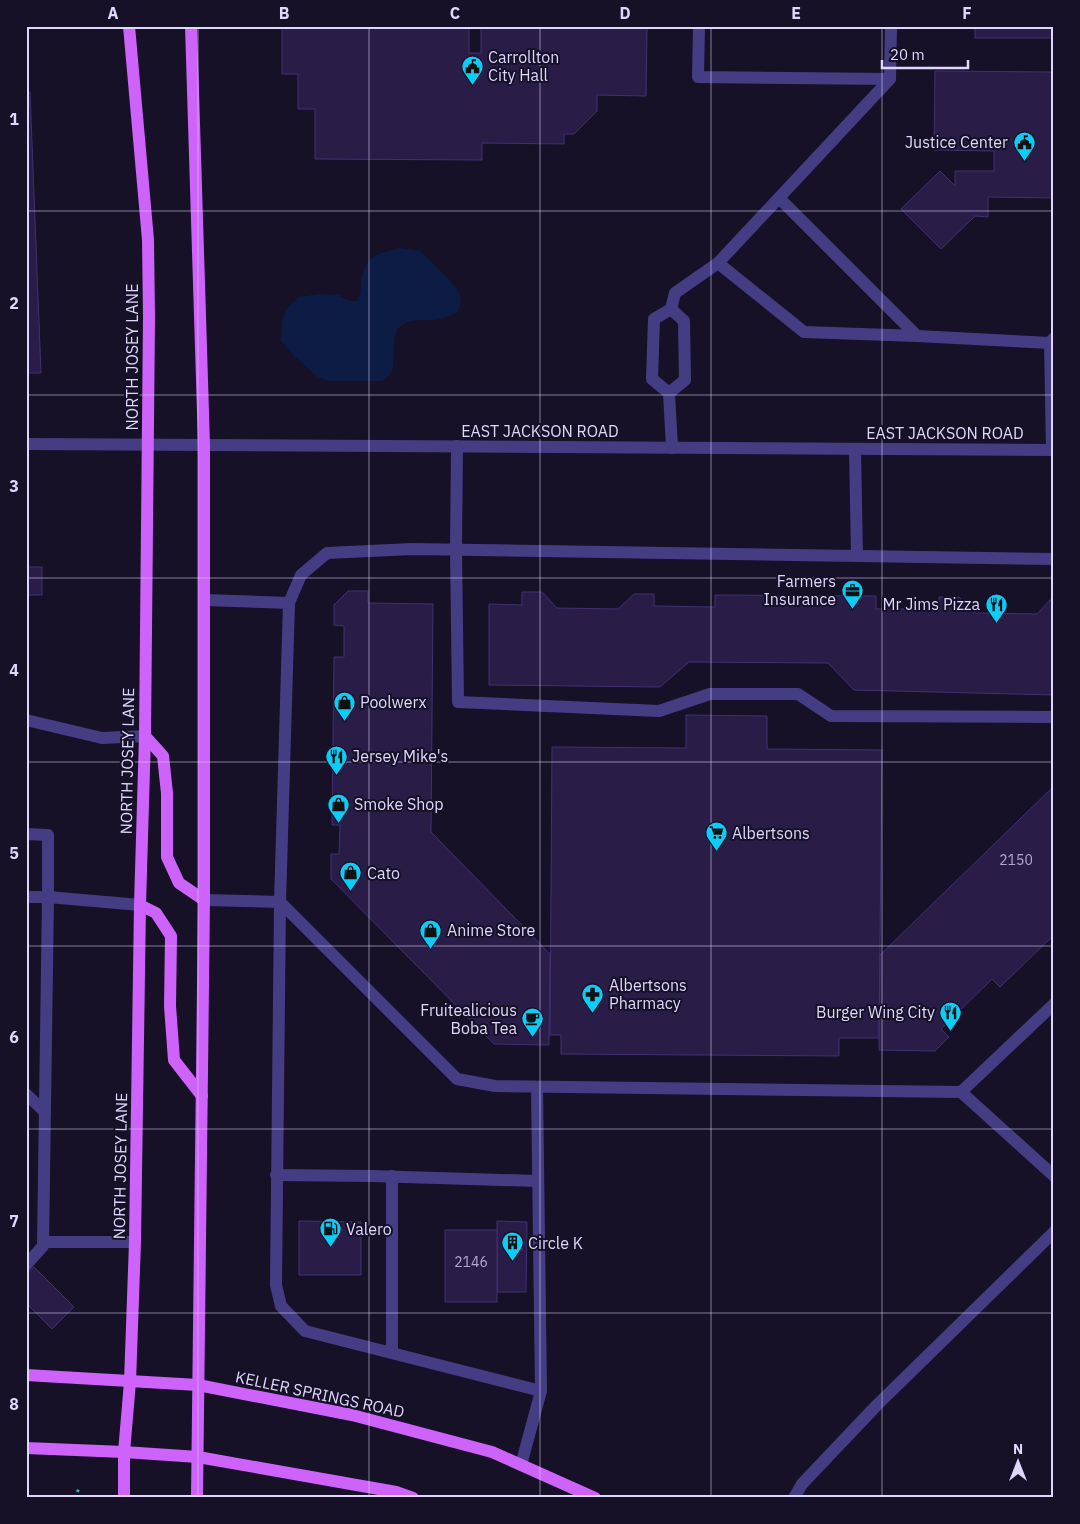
<svg xmlns="http://www.w3.org/2000/svg" width="1080" height="1524" font-family="'IBM Plex Sans',sans-serif">
<style>
.water{fill:#0c1c44}
.building{fill:#291d48;stroke:#423073}
.lines{fill:none;stroke-linecap:round;stroke-linejoin:round}
.path{stroke:#34b4b6;stroke-width:3;stroke-dasharray:2.5 4;stroke-linecap:butt}
.minor{stroke:#453d84;stroke-width:12}
.major{stroke:#cd63fa;stroke-width:12}
.grid{fill:none;stroke:#dfd8fe;stroke-width:1;stroke-opacity:0.55}
.labels{text-anchor:middle;dominant-baseline:central;stroke-width:4;stroke-linejoin:round;paint-order:stroke}
.number-label{font-size:14px;fill:#b2a9d0}
.poi-label{font-size:16px;fill:#dfd8fe;stroke:#161127;text-anchor:start}
.street-label{font-size:16px;fill:#dfd8fe;stroke:#161127}
.neatline{fill:none;stroke:#dfd8fe;stroke-width:2}
.grid-label{font-size:16px;text-anchor:middle;font-weight:bold;fill:#dfd8fe}
</style>
<rect width="100%" height="100%" fill="#161127"/>
<path class="water" d="M 401,248 L 420,251 L 450,281 L 457,289 L 461,299 L 458,312 C 452,314 446,318 440,319 C 428,322 417,318 405,323 C 387,332 398,357 391,373 C 389,376 385,378 382,381 L 328,381 L 318,377 L 293,355 L 281,341 L 282,320 L 289,306 L 299,297 L 319,294 L 338,295 L 350,301 L 357,301 C 362,294 360,289 361,281 C 365,256 378,253 401,248 Z"/>
<g class="building">
<polygon points="282,26 469,26 469,53 481,53 481,26 647,27 646,96 597,95 597,111 574,134 564,134 564,144 482,143 482,160 315,159 315,109 298,109 298,74 282,74"/>
<rect x="975" y="26" width="79" height="12"/>
<polygon points="935,71 1054,72 1054,198 988,197 988,217 975,216 941,249 901,209 940,171 955,186 955,171 994,171 994,151 934,150"/>
<polygon points="30,92 41,373 26,373 26,93"/>
<rect x="26" y="567" width="16" height="28"/>
<polygon points="348,591 368,591 368,603 433,604 431,832 550,954 549,1045 494,1044 331,879 331,854 339,854 340,825 332,825 334,657 344,657 344,626 334,625 334,605"/>
<polygon points="522,592 542,592 557,608 618,609 634,594 654,594 654,606 715,607 715,595 876,596 876,609 939,609 939,597 959,597 975,613 1037,614 1050,600 1054,600 1054,695 854,690 828,663 689,662 660,687 489,685 489,604 522,605"/>
<polygon points="686,715 767,716 767,749 882,750 879,1038 839,1038 839,1056 561,1054 561,1035 550,1035 552,747 686,748"/>
<polygon points="1054,786 1054,935 1000,987 992,979 941,1029 949,1037 935,1051 879,1050 880,955"/>
<polygon points="299,1221 361,1222 361,1275 299,1275"/>
<polygon points="497,1221 527,1222 526,1292 497,1292"/>
<rect x="445" y="1230" width="52" height="72"/>
<polygon points="34,1267 74,1307 52,1329 26,1303 26,1274"/>
</g>
<g class="lines">
<polyline class="path" points="75,1498 79,1488"/>
<g class="minor">
<polyline points="699,26 698,77 890,79"/>
<polyline points="779,198 917,336 1050,343 1054,338"/>
<polyline points="718,263 804,332 917,336"/>
<polyline points="1050,343 1052,450"/>
<polyline points="669,393 685,380 684,321 671,309"/>
<polyline points="26,444 1054,450"/>
<polyline points="457,446 456,550 458,702 659,711 710,694 798,694 831,716 1054,717"/>
<polyline points="672,448 669,393 652,379 654,319 671,309 675,293 718,263 890,79 891,26"/>
<polyline points="855,449 857,556"/>
<polyline points="204,600 289,603 280,902 276,1285 281,1306 305,1331 541,1391"/>
<polyline points="289,603 301,575 327,553 412,549 1054,559"/>
<polyline points="26,720 102,738 145,736"/>
<polyline points="26,834 48,835 48,897 26,897"/>
<polyline points="204,900 280,902 457,1079 495,1086 961,1092"/>
<polyline points="1054,1004 961,1092 1054,1176"/>
<polyline points="26,1094 45,1112"/>
<polyline points="276,1175 372,1176 537,1181"/>
<polyline points="43,1242 135,1242"/>
<polyline points="26,1265 43,1246 48,897 140,905"/>
<polyline points="392,1353 392,1176"/>
<polyline points="521,1465 541,1391 537,1087"/>
<polyline points="794,1498 802,1484 877,1405 1054,1232"/>
</g>
<g class="major">
<polyline points="191,26 204,445 204,900 197,1498"/>
<polyline points="145,736 163,756 167,793 167,857 179,883 204,900"/>
<polyline points="140,905 156,913 171,936 170,1006 174,1060 202,1096"/>
<polyline points="26,1375 198,1385 352,1415 492,1452 595,1498"/>
<polyline points="26,1448 124,1452 198,1457 396,1492 413,1498"/>
<polyline points="124,1498 124,1452 130,1382 135,1242 140,905 145,736 149,317 148,240 129,26"/>
</g>
</g>
<path class="grid" d="M 198,26 L 198,1498M 369,26 L 369,1498M 540,26 L 540,1498M 711,26 L 711,1498M 882,26 L 882,1498M 26,211 L 1054,211M 26,395 L 1054,395M 26,578 L 1054,578M 26,762 L 1054,762M 26,946 L 1054,946M 26,1129 L 1054,1129M 26,1313 L 1054,1313"/>
<defs>
<symbol id="civic-pin" viewBox="-11 -11 22 30"><path d="M0 17L-7.5 6A9.5 9.5 0 1 1 7.5 6Z" fill="#0bcdf7" stroke="#161127"/><path d="M-.6-6.5H3V-4.5H.6V-3L4-1V1h2V6H-6V1h2V-1L-.6-3ZM-1.2 2.5V6h2.4V2.5Z" fill="#111"/></symbol>
<symbol id="office-pin" viewBox="-11 -11 22 30"><path d="M0 17L-7.5 6A9.5 9.5 0 1 1 7.5 6Z" fill="#0bcdf7" stroke="#161127"/><path d="M-6-3h4V-5.5h4V-3h4V5H-6ZM-1-4.5V-3h2v-1.5ZM-6 0V1H6V0Z" fill="#111"/></symbol>
<symbol id="restaurant-pin" viewBox="-11 -11 22 30"><path d="M0 17L-7.5 6A9.5 9.5 0 1 1 7.5 6Z" fill="#0bcdf7" stroke="#161127"/><path d="M-5-6h1v4h1v-4h1v4h1v-4h1v5L-1.5 .5V6h-2V.5L-5-1ZM5-6V6H3V1.5H1.5Q1.5-4 5-6Z" fill="#111"/></symbol>
<symbol id="shop-pin" viewBox="-11 -11 22 30"><path d="M0 17L-7.5 6A9.5 9.5 0 1 1 7.5 6Z" fill="#0bcdf7" stroke="#161127"/><path d="M-5-2.5h2.3a2.7 3.5 0 0 1 5.4 0H5L5.5 6h-11ZM-1.5-2.5h3a1.5 2.3 0 0 0-3 0Z" fill="#111"/></symbol>
<symbol id="supermarket-pin" viewBox="-11 -11 22 30"><path d="M0 17L-7.5 6A9.5 9.5 0 1 1 7.5 6Z" fill="#0bcdf7" stroke="#161127"/><path d="M-6-5.5h2.5l.6 2H6L4.5 2H-2.5L-4.4-4H-6ZM-1.5 3.2a1.3 1.3 0 1 0 .1 0ZM3 3.2a1.3 1.3 0 1 0 .1 0Z" fill="#111"/></symbol>
<symbol id="pharmacy-pin" viewBox="-11 -11 22 30"><path d="M0 17L-7.5 6A9.5 9.5 0 1 1 7.5 6Z" fill="#0bcdf7" stroke="#161127"/><path d="M-2-6h4v4h4v4h-4v4h-4v-4h-4v-4h4Z" fill="#111"/></symbol>
<symbol id="cafe-pin" viewBox="-11 -11 22 30"><path d="M0 17L-7.5 6A9.5 9.5 0 1 1 7.5 6Z" fill="#0bcdf7" stroke="#161127"/><path d="M-5.5-4.5H6V0H3Q3 3.5 0 3.5H-2.5Q-5.5 3.5-5.5 0ZM3-3.2v2h1.7v-2ZM-6 4.5H4V6H-6Z" fill="#111"/></symbol>
<symbol id="fuel-pin" viewBox="-11 -11 22 30"><path d="M0 17L-7.5 6A9.5 9.5 0 1 1 7.5 6Z" fill="#0bcdf7" stroke="#161127"/><path d="M-5.5-6h7V0h2V4h1.3V-2.5L3-4.5l.8-.8L6-3V5H2.5V1h-1V6h-7ZM-4.2-4.7v3.2H.2V-4.7Z" fill="#111"/></symbol>
<symbol id="building-pin" viewBox="-11 -11 22 30"><path d="M0 17L-7.5 6A9.5 9.5 0 1 1 7.5 6Z" fill="#0bcdf7" stroke="#161127"/><path d="M-4-6H4V6H1V3H-1V6H-4ZM-2.5-4.3h1.7v1.8h-1.7ZM.8-4.3h1.7v1.8H.8ZM-2.5-1h1.7V.8h-1.7ZM.8-1h1.7V.8H.8Z" fill="#111"/></symbol>
</defs>
<g fill-rule="evenodd">
<use href="#civic-pin" x="460" y="54" width="25" height="34"/>
<use href="#civic-pin" x="1012" y="130" width="25" height="34"/>
<use href="#office-pin" x="840" y="578" width="25" height="34"/>
<use href="#restaurant-pin" x="984" y="592" width="25" height="34"/>
<use href="#shop-pin" x="332" y="690" width="25" height="34"/>
<use href="#restaurant-pin" x="324" y="744" width="25" height="34"/>
<use href="#shop-pin" x="326" y="792" width="25" height="34"/>
<use href="#supermarket-pin" x="704" y="820" width="25" height="34"/>
<use href="#shop-pin" x="338" y="860" width="25" height="34"/>
<use href="#shop-pin" x="418" y="918" width="25" height="34"/>
<use href="#pharmacy-pin" x="580" y="982" width="25" height="34"/>
<use href="#restaurant-pin" x="938" y="1000" width="25" height="34"/>
<use href="#cafe-pin" x="520" y="1006" width="25" height="34"/>
<use href="#fuel-pin" x="318" y="1216" width="25" height="34"/>
<use href="#building-pin" x="500" y="1230" width="25" height="34"/>
</g>
<g class="labels">
<g class="number-label">
<text x="1016" y="860">2150</text>
<text x="471" y="1262">2146</text>
</g>
<g class="poi-label">
<text x="488" y="57">Carrollton<tspan x="488" dy="18">City Hall</tspan></text>
<text x="1008" y="142" text-anchor="end">Justice Center</text>
<text x="836" y="581" text-anchor="end">Farmers<tspan x="836" dy="18">Insurance</tspan></text>
<text x="980" y="604" text-anchor="end">Mr Jims Pizza</text>
<text x="360" y="702">Poolwerx</text>
<text x="352" y="756">Jersey Mike's</text>
<text x="354" y="804">Smoke Shop</text>
<text x="732" y="833">Albertsons</text>
<text x="367" y="873">Cato</text>
<text x="447" y="930">Anime Store</text>
<text x="609" y="985">Albertsons<tspan x="609" dy="18">Pharmacy</tspan></text>
<text x="517" y="1010" text-anchor="end">Fruitealicious<tspan x="517" dy="18">Boba Tea</tspan></text>
<text x="935" y="1012" text-anchor="end">Burger Wing City</text>
<text x="346" y="1229">Valero</text>
<text x="528" y="1243">Circle K</text>
</g>
<g class="street-label">
<text transform="translate(132 357) rotate(-90)">NORTH JOSEY LANE</text>
<text x="540" y="431">EAST JACKSON ROAD</text>
<text x="945" y="433">EAST JACKSON ROAD</text>
<text transform="translate(127 761) rotate(-89)">NORTH JOSEY LANE</text>
<text transform="translate(120 1166) rotate(-89)">NORTH JOSEY LANE</text>
<text transform="translate(320 1394) rotate(12)">KELLER SPRINGS ROAD</text>
</g>
</g>
<rect width="1080" height="1524" fill="none" stroke="#161127" stroke-width="55"/>
<g transform="translate(1018 1462)" stroke="#161127" stroke-width="4" paint-order="stroke">
<path d="M0-4L9 19L0 12L-9 19Z" fill="#dfd8fe"/>
<text y="-8" font-size="14" font-weight="bold" text-anchor="middle" fill="#dfd8fe">N</text>
</g>
<path d="M882 60v8h86v-8" fill="none" stroke="#dfd8fe" stroke-width="2.5"/>
<text x="890" y="60" font-size="15" fill="#dfd8fe" stroke="#161127" stroke-width="4" paint-order="stroke">20 m</text>
<rect x="28" y="28" width="1024" height="1468" class="neatline"/>
<g class="grid-label">
<text x="113" y="19">A</text>
<text x="284" y="19">B</text>
<text x="455" y="19">C</text>
<text x="625" y="19">D</text>
<text x="796" y="19">E</text>
<text x="967" y="19">F</text>
<text x="14" y="125">1</text>
<text x="14" y="309">2</text>
<text x="14" y="492">3</text>
<text x="14" y="676">4</text>
<text x="14" y="859">5</text>
<text x="14" y="1043">6</text>
<text x="14" y="1227">7</text>
<text x="14" y="1410">8</text>
</g>
</svg>
